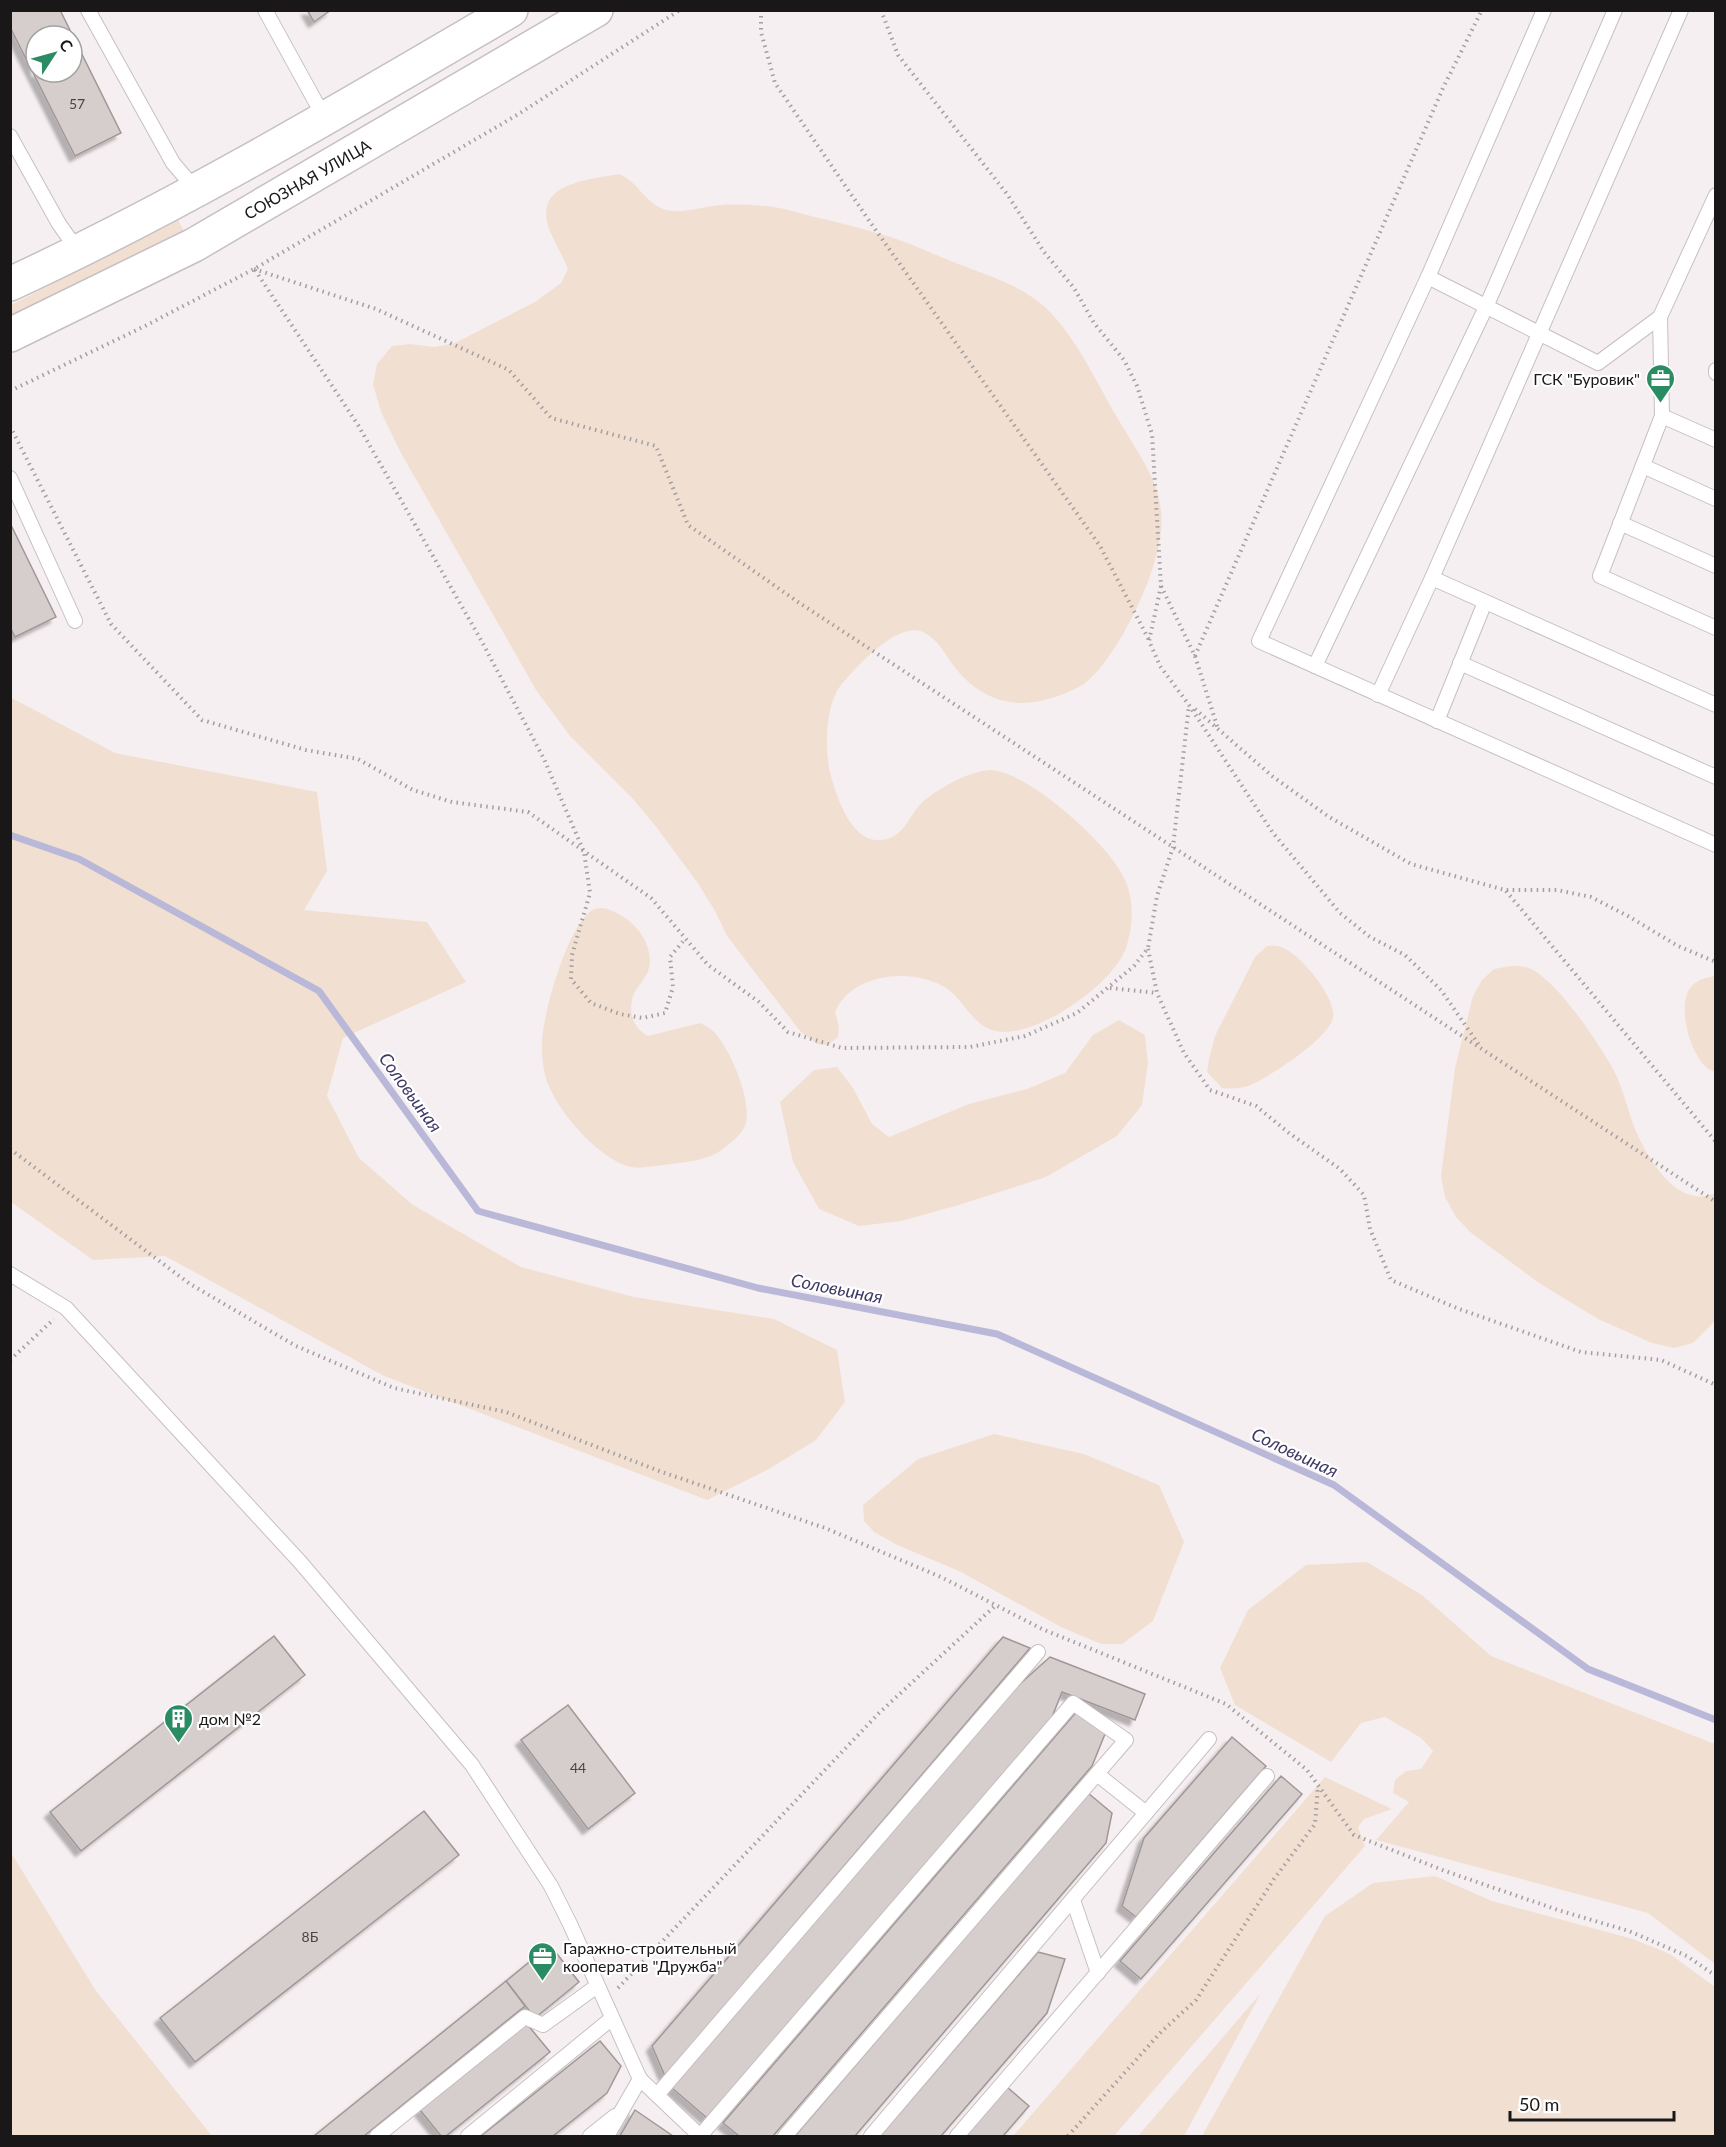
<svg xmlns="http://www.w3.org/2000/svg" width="1726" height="2147" font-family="Lato,sans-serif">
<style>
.green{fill:#f1e0d2}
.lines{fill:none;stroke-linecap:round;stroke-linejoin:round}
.stream{stroke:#b9b8d8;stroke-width:7}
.building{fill:#d5cecc;stroke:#a09897;stroke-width:1.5;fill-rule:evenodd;filter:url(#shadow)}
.lane-casing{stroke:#c7bfc2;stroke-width:16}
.secondary-casing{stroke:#c7bfc2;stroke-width:36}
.path{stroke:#a49ea0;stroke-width:4;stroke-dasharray:1.5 4.5;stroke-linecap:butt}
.lane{stroke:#fff;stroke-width:14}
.secondary{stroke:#fff;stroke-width:33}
.labels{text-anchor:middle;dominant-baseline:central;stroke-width:4.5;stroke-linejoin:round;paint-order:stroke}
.number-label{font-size:14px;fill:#484545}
.street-label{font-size:16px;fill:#191718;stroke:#fff}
.poi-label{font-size:16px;fill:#191718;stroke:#fff;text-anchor:start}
.water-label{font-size:18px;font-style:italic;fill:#3e3965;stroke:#fff}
</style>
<defs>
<filter id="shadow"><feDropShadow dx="-5.5" dy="5.5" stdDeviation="1.5" flood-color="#0004"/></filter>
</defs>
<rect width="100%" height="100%" fill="#f6eff1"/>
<g class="green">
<path d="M 619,174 C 638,182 642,198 659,207 C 676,217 702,206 721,205 C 738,204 757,205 774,207 C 788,209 802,214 815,217 C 836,222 857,227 877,233 C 904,240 930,253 956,263 C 989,276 1025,286 1050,312 C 1078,341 1097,383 1118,419 C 1155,480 1176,503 1150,576 C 1138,609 1112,662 1084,684 C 1076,689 1064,694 1055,697 C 1015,711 979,700 953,665 C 945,654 938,640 925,633 C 900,618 856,667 841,685 C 826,704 825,744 829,767 C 834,791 850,842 879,840 C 900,840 906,823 917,808 C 930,792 970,770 991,770 C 1028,771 1114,848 1126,882 C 1134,902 1133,925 1127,945 C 1117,983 1031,1043 992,1030 C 972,1024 963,999 946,988 C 912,967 852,973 835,1012 L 839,1026 L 838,1037 L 828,1045 L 817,1044 L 800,1031 L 727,936 L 715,911 L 697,882 L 657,828 L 633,799 L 570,736 L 536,690 L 401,453 L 381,412 L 373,384 L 377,364 L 392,346 L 410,344 L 435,347 L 455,343 L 535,302 L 561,283 L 568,269 C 563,256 555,244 550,231 C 531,183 587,180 619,174 Z"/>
<polygon points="178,220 186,235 11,325 11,305"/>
<polygon points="10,697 115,753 317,792 327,871 304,910 427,922 466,982 343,1038 327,1096 359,1158 413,1205 521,1267 634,1297 774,1319 837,1350 845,1402 816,1440 769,1469 707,1500 384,1376 165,1256 93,1260 11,1202"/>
<path d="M 603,908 C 628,913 655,940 649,968 C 647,978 636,987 633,996 C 628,1012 633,1028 648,1036 L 700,1023 C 704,1025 709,1027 712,1030 C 729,1045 754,1103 745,1126 C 741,1135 732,1142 724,1148 C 707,1162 683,1162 663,1165 C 653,1166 641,1169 631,1167 C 599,1160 555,1109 546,1078 C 543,1069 542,1056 542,1046 C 541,1018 568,922 594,909 C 597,908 600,908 603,908 Z"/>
<path d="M 1267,946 C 1271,946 1277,945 1281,947 C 1299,952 1337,998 1333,1018 C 1329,1038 1272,1075 1253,1084 C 1243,1089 1232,1089 1222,1088 L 1207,1072 L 1209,1059 L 1215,1036 L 1255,957 Z"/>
<path d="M 1511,966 C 1516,966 1524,966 1529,968 C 1557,980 1598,1042 1613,1069 C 1625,1091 1628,1115 1639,1138 C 1652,1165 1680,1209 1715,1193 L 1715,1321 L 1693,1343 L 1674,1348 L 1652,1343 L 1598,1319 L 1539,1283 L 1470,1232 L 1456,1217 L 1445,1197 L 1441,1176 L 1455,1068 L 1473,996 L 1482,980 L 1494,969 Z"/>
<path d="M 1715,976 L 1716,976 L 1715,1072 C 1692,1066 1675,1006 1691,987 C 1698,979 1705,978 1715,976 Z"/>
<polygon points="1119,1020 1145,1035 1148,1063 1142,1105 1117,1136 1046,1177 959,1205 901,1221 859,1226 819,1209 793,1162 780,1102 814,1070 837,1067 853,1088 872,1124 889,1137 969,1104 1027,1089 1065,1073 1093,1035"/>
<polygon points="994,1434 1084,1454 1159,1485 1184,1542 1153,1621 1122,1644 1101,1644 1061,1627 959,1571 897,1545 874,1532 864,1521 863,1505 918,1459"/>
<polygon points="1367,1562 1422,1595 1491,1656 1715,1744 1715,1964 1648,1913 1376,1840 1409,1802 1393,1793 1395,1780 1406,1771 1421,1769 1433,1751 1421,1738 1385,1717 1361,1723 1331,1762 1235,1705 1220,1668 1248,1610 1306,1565"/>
<polygon points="1325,1777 1392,1809 1364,1819 1358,1827 1365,1846 1114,2136 1013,2136"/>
<polygon points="10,1851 96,1991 212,2136 11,2136"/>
<polygon points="1435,1876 1492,1901 1633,1939 1670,1954 1715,1987 1715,2136 1202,2136 1325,1916 1373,1883"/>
<polygon points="1261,1993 1184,2136 1138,2136"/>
</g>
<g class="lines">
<polyline class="stream" points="10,835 79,859 319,991 478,1211 758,1288 997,1334 1334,1485 1588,1669 1716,1720"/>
</g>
<g class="building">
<path d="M 10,10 L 60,10 L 121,133 L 75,156 L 10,27 ZM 36,36 L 72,36 L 72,72 L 36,72 Z"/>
<polygon points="307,10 331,10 314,22"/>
<polygon points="10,523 56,617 15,637 10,627"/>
<polygon points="274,1636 305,1675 81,1851 50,1812"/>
<polygon points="1003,1637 1030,1648 665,2076 652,2046"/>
<polygon points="1050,1657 1145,1694 1135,1720 1062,1692 1052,1717 707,2118 672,2088 1012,1691"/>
<polygon points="568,1705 635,1793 588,1829 521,1740"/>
<polygon points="1078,1710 1105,1734 1092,1766 773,2136 739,2136 723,2123"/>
<polygon points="1232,1737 1266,1766 1136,1917 1122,1906 1144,1838"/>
<polygon points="1281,1776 1302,1794 1141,1979 1120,1961"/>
<polygon points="1088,1793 1112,1813 1106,1843 855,2136 795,2136"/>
<polygon points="424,1811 459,1855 195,2062 160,2018"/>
<polygon points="550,1945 579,1982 535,2018 506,1981"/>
<polygon points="1038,1952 1065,1959 1047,2013 941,2136 880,2136"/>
<polygon points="506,1981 525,2006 364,2136 314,2136"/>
<polygon points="527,2024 550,2052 446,2136 441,2136 420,2110"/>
<polygon points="600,2041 621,2066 607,2093 553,2136 481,2136"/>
<polygon points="1007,2087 1029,2106 1003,2136 963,2136"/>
<polygon points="635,2110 673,2136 620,2136"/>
</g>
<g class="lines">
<defs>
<g id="lane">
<polyline points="88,10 173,163 196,190"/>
<polyline points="265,10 325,119"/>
<polyline points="1544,10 1428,277 1259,641 1716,845"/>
<polyline points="10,136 59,224 79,252"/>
<polyline points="1716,195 1660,317 1662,416 1600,576 1716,628"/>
<polyline points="1428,277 1598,363 1660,317"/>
<polyline points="1716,370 1716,373"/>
<polyline points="1662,416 1716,440"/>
<polyline points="1643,466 1716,499"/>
<polyline points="10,478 75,621"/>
<polyline points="1620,523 1716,566"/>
<polyline points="1432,578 1716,705"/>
<polyline points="1460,663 1716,777"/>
<polyline points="1315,666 1486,307 1615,10"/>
<polyline points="1378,695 1432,578 1681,10"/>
<polyline points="1437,721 1485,602"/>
<polyline points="10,1274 66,1308 301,1563 472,1765 551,1886 570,1924 640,2079 700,2136"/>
<polyline points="1097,1774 1146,1813"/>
<polyline points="1073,1900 1098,1973"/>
<polyline points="657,2095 1038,1652"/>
<polyline points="377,2136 525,2017 543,2025 597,1986"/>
<polyline points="468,2136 611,2019"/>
<polyline points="590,2136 615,2116"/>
<polyline points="607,2136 640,2079"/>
<polyline points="700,2136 1073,1703 1126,1740 785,2136"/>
<polyline points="871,2136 1209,1739"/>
<polyline points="957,2136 1267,1776"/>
</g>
<g id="secondary">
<path d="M 10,284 C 183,204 347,106 511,10"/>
<polyline points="10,335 194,245 596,10"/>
</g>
</defs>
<use href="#lane" class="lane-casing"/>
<use href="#secondary" class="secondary-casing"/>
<g class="path">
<polyline points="761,10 761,32 775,83 870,222 1100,546 1149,640"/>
<polyline points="881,10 898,55 1007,194 1044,252 1074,288 1094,323 1124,360 1137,386 1152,434 1161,586 1149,641 1160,666 1189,705 1273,833 1340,913 1370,937 1405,955 1441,990 1479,1045"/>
<polyline points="254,269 376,309 509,370 551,418 656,446 688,525 798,602 1716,1202"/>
<polyline points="255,270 358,425 481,640 544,759 584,852 590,893 572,955 571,979 591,1003 620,1014 643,1018 665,1013 673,987 670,957 685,939"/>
<polyline points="10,391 145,326 254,269 517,115 680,10"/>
<polyline points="10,426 111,624 202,720 306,750 358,759 413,790 452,802 528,812 651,898 708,965 759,1002 788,1032 842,1048 970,1047 1025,1036 1077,1013 1134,966 1148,948 1157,896 1173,847 1189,705"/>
<polyline points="1161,586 1195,656 1218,729"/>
<polyline points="1195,656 1443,88 1482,10"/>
<polyline points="1195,709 1272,776 1329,817 1411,864 1505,890 1557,890 1591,897 1628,916 1678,946 1716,962"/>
<polyline points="1506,891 1716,1142"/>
<polyline points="1148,949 1157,993 1184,1053 1210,1090 1256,1106 1289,1133 1340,1169 1364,1195 1370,1229 1391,1280 1459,1309 1581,1352 1661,1360 1716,1385"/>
<polyline points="1110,988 1157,993"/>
<polyline points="10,1149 190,1284 296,1346 394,1388 506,1412 662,1472 825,1528 941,1577 1042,1629 1226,1704 1307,1770 1354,1835 1445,1871 1561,1911 1629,1931 1687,1956 1716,1976"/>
<polyline points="10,1360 54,1319"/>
<polyline points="618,1988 879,1713 996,1605"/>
<polyline points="1068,2136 1161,2032 1196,2000 1274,1879 1315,1824 1318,1786"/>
</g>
<use href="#lane" class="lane"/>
<use href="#secondary" class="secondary"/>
</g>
<defs>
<symbol id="office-pin" viewBox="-11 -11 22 30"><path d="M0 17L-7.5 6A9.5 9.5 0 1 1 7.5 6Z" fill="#2b8b63" stroke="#fff"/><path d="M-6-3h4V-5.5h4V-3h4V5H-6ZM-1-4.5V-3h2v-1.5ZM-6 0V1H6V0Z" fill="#fff"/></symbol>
<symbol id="building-pin" viewBox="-11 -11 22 30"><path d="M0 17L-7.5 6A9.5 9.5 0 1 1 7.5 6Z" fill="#2b8b63" stroke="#fff"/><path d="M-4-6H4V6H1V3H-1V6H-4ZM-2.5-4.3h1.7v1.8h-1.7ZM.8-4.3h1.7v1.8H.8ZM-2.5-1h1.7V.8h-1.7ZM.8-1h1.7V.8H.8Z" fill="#fff"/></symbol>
</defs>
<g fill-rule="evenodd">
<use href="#office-pin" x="1644" y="362" width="33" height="45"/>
<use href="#building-pin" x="162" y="1702" width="33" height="45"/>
<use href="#office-pin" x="526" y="1940" width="33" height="45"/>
</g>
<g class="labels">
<g class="number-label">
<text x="77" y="103">57</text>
<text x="578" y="1767">44</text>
<text x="310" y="1936">8Б</text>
</g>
<g class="street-label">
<text transform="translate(307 179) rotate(-30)">СОЮЗНАЯ УЛИЦА</text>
</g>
<g class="poi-label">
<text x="1640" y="378" text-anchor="end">ГСК "Буровик"</text>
<text x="199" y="1718">дом №2</text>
<text x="563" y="1947">Гаражно-строительный<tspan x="563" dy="18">кооператив "Дружба"</tspan></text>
</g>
<g class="water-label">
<text transform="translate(411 1092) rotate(54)">Соловьиная</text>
<text transform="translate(837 1288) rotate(11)">Соловьиная</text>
<text transform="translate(1295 1452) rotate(25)">Соловьиная</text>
</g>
</g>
<rect width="1726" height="2147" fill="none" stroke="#191718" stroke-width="24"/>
<g transform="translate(54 54) rotate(54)"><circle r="28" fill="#ffffff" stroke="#a3a2a3" stroke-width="1.5"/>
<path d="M0-4.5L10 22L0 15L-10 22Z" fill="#2b8b63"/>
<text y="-9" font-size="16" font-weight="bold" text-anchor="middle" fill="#191718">С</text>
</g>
<path d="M1510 2111v9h164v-9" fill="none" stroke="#191718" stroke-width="3"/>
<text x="1519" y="2111" font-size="18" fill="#191718" stroke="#ffffff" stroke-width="4.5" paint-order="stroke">50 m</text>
</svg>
